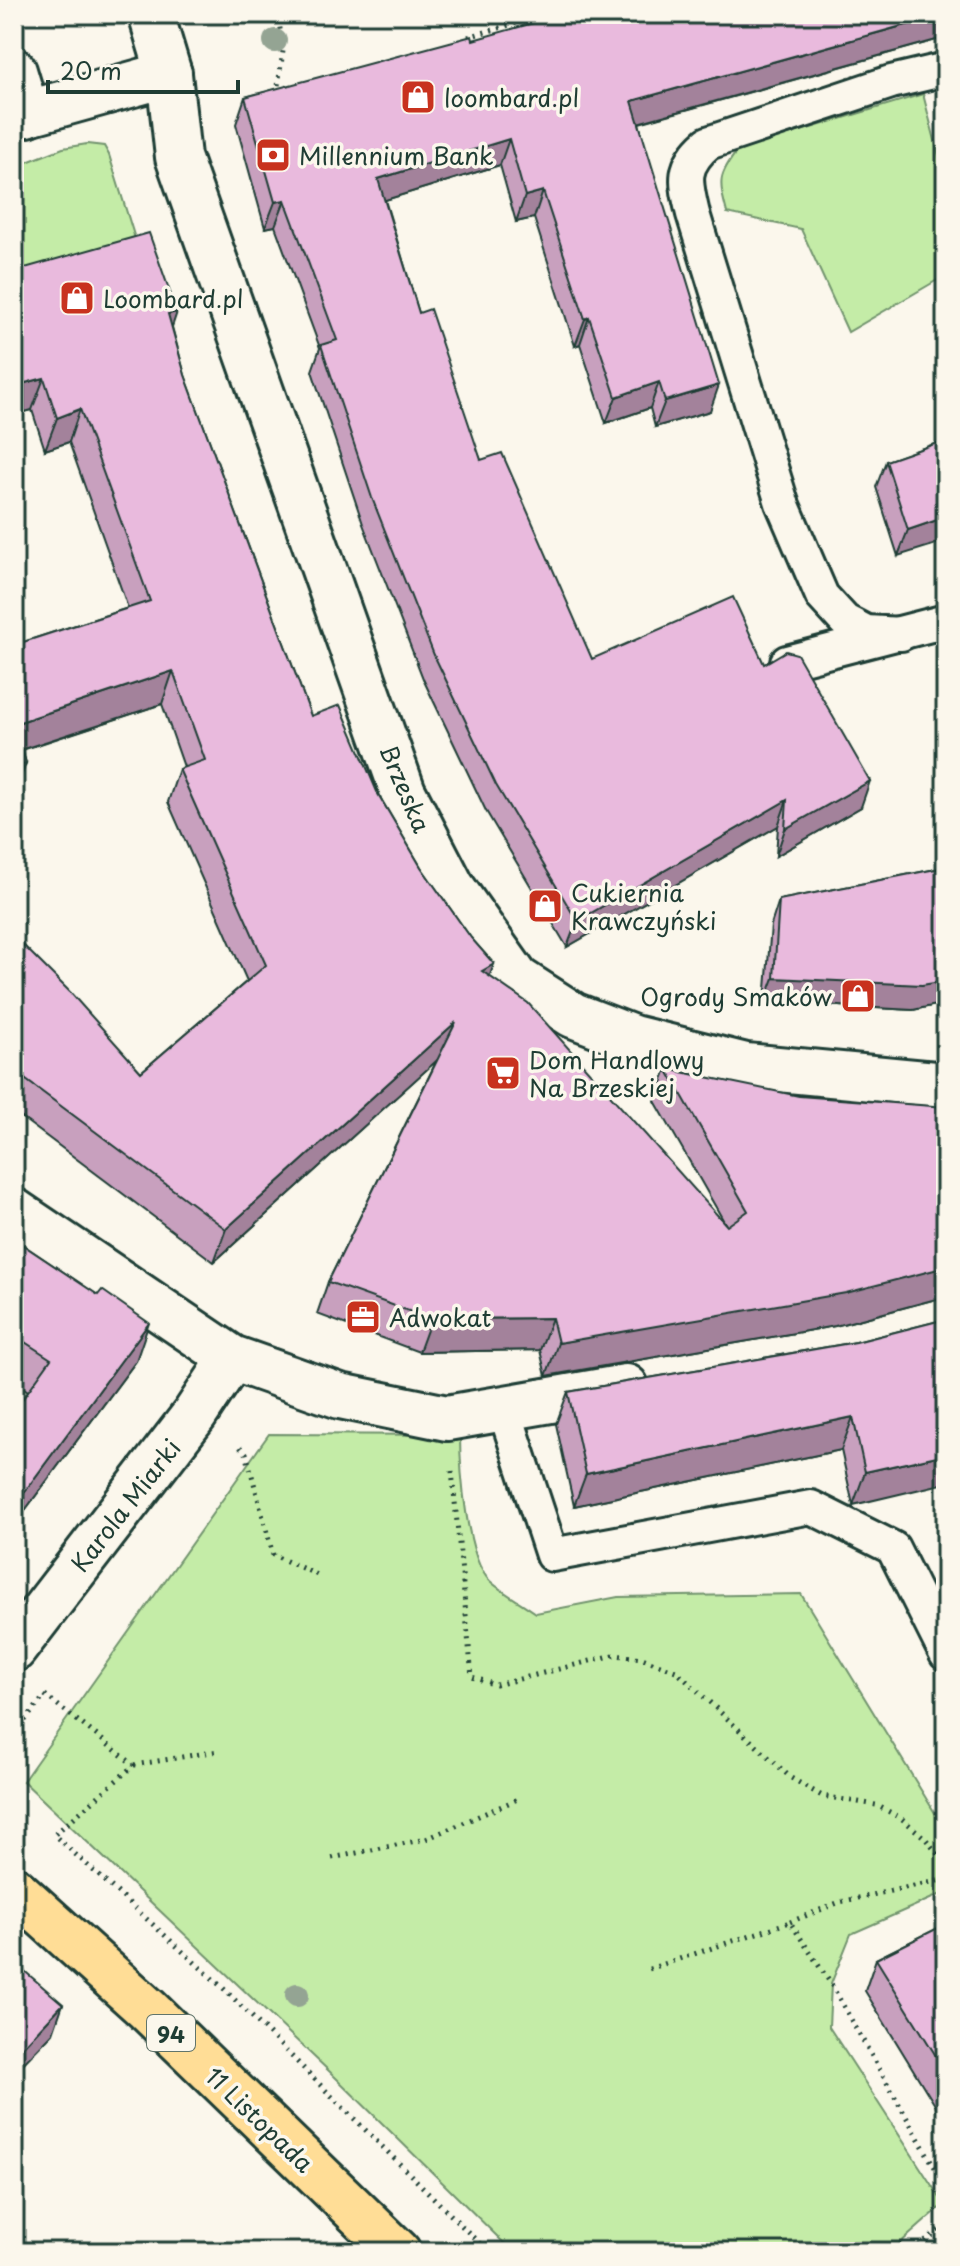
<svg xmlns="http://www.w3.org/2000/svg" width="960" height="2266" font-family="'Playpen Sans',sans-serif">
<style>
.green{fill:#c4eca7;stroke:#72946e;stroke-width:2}
.lines{fill:none;stroke-linecap:round;stroke-linejoin:round}
.service-casing{stroke:#1f3d34;stroke-width:38}
.minor-casing{stroke:#1f3d34;stroke-width:50}
.primary-casing{stroke:#1f3d34;stroke-width:50}
.path{stroke:#1f3d34;stroke-width:5;stroke-dasharray:2 6;stroke-linecap:butt}
.service{stroke:#fbf7ec;stroke-width:32}
.minor{stroke:#fbf7ec;stroke-width:44}
.primary{stroke:#ffdd96;stroke-width:44}
.tree{fill:#94a493}
.wall{fill:#c8a0be;stroke:#1f3d34;stroke-width:2}
.shaded-wall{fill:#a3829b;stroke:#1f3d34;stroke-width:2}
.building{fill:#e9badd;stroke:#1f3d34;stroke-width:2}
.labels{text-anchor:middle;dominant-baseline:central;stroke-width:7;stroke-linejoin:round;paint-order:stroke}
.shield{fill:#fbf7ec;stroke:#61756b;stroke-width:2}
.shield-label{font-size:22px;font-weight:bold;fill:#1f3d34}
.poi-label{font-size:24px;fill:#1f3d34;stroke:#fbf7ec;text-anchor:start}
.street-label{font-size:24px;fill:#1f3d34;stroke:#fbf7ec}
</style>
<rect width="100%" height="100%" fill="#fbf7ec"/>
<filter id="ink" filterUnits="userSpaceOnUse"><feTurbulence type="fractalNoise" baseFrequency=".0125" numOctaves="2"/><feDisplacementMap in="SourceGraphic" scale="16" xChannelSelector="R" yChannelSelector="G"/><feConvolveMatrix kernelMatrix="1 2 1 2 8 2 1 2 1" color-interpolation-filters="sRGB"/></filter>
<g filter="url(#ink)">
<g class="green">
<path d="M 923,94 L 946,183 L 946,275 L 848,332 L 801,229 L 727,213 C 719,182 717,176 738,150 Z"/>
<polygon points="87,144 104,146 109,155 141,258 14,292 14,167 63,148"/>
<path d="M 269,1434 L 460,1435 C 460,1467 466,1559 490,1581 C 503,1593 521,1602 536,1613 L 618,1597 L 801,1594 L 946,1831 L 946,1892 L 851,1934 L 831,1984 L 829,2027 L 944,2204 L 890,2252 L 513,2252 L 329,2071 L 23,1781 Z"/>
</g>
<g class="lines">
<defs>
<g id="service">
<path d="M 901,634 L 866,632 L 845,621 L 822,596 L 782,503 L 693,214 C 685,181 681,166 708,143 L 891,82 L 946,69"/>
<polyline points="787,662 946,621"/>
<polyline points="504,1409 552,1555 811,1507 893,1548 946,1654"/>
</g>
<g id="minor">
<polyline points="151,14 169,74 178,157 403,792 452,887 517,979 573,1015 633,1038 746,1066 946,1085"/>
<polyline points="14,71 27,114"/>
<polyline points="14,117 169,74"/>
<polyline points="14,1211 232,1358 340,1396 447,1418 626,1387"/>
<polyline points="14,1649 195,1414 232,1358"/>
</g>
<polyline id="primary" points="14,1889 147,2009 398,2252"/>
</defs>
<use href="#service" class="service-casing"/>
<use href="#minor" class="minor-casing"/>
<use href="#primary" class="primary-casing"/>
<g class="path">
<polyline points="468,37 547,14"/>
<polyline points="277,93 283,51 278,14"/>
<polyline points="240,1447 246,1453 273,1555 322,1577"/>
<polyline points="452,1471 472,1677 496,1685 614,1655 642,1658 676,1671 791,1778 822,1796 876,1805 901,1818 925,1838 946,1864"/>
<polyline points="45,1695 134,1765 54,1835 223,1988 488,2252"/>
<polyline points="15,1733 43,1698"/>
<polyline points="134,1765 218,1751"/>
<polyline points="332,1858 426,1839 520,1798"/>
<polyline points="790,1922 840,1902 946,1879"/>
<polyline points="649,1969 790,1922 831,1984 946,2187"/>
<polyline points="913,2252 946,2224"/>
</g>
<use href="#service" class="service"/>
<use href="#minor" class="minor"/>
<use href="#primary" class="primary"/>
</g>
<g class="tree">
<circle cx="275" cy="41" r="12"/>
<circle cx="297" cy="1995" r="12"/>
</g>
<g class="wall">
<polygon points="946,14 946,51 944,50 940,39 639,123 710,411 655,427 650,408 606,423 580,344 575,346 534,218 516,222 500,165 385,200 419,313 481,460 592,659 764,664 861,807 776,856 778,826 567,947 486,811 424,681 363,524 312,371 320,348 275,226 265,228 236,124 245,97 473,40"/>
<polygon points="14,271 172,327 185,375 311,716 378,794 421,867 471,938 494,964 489,976 726,1225 655,1101 667,1069 940,1298 835,1326 546,1376 540,1350 419,1352 317,1314 328,1282 437,1060 214,1262 14,1112 14,936 141,1072 247,981 168,802 179,769 184,767 162,704 22,750 26,763 14,795 14,645 128,608 69,442 45,450 32,410 14,415"/>
<polygon points="946,440 898,556 876,487 886,461"/>
<polygon points="946,867 946,1003 913,1010 765,1002 771,925 779,900"/>
<polygon points="14,1239 136,1361 14,1525 14,1411 28,1391 14,1381"/>
<polygon points="946,1319 853,1505 841,1450 574,1506 556,1424 568,1392 856,1342"/>
<polygon points="946,1924 946,2123 865,1991 876,1959"/>
</g>
<g class="shaded-wall">
<polygon points="946,14 946,24 940,39 623,127 632,101"/>
<polygon points="509,139 500,165 369,205 378,179"/>
<polygon points="543,191 534,218 516,222 525,196"/>
<polygon points="285,200 275,226 265,228 275,202"/>
<polygon points="177,312 166,345 168,314"/>
<polygon points="589,317 580,344 575,346 585,319"/>
<polygon points="44,378 32,410 14,415 14,386"/>
<polygon points="659,382 650,408 606,423 616,397"/>
<polygon points="719,385 710,411 655,427 665,401"/>
<polygon points="80,409 69,442 45,450 57,418"/>
<polygon points="946,517 946,541 898,556 908,530"/>
<polygon points="173,671 162,704 14,752 14,724"/>
<polygon points="26,763 14,795 14,767"/>
<polygon points="870,781 861,807 776,856 785,829"/>
<polygon points="787,800 778,826 567,947 577,921"/>
<polygon points="494,964 482,997 482,971"/>
<polygon points="774,978 946,981 946,1003 913,1010 765,1002"/>
<polygon points="456,1022 444,1054 214,1262 226,1229"/>
<polygon points="946,1267 946,1298 940,1298 835,1326 546,1376 558,1343"/>
<polygon points="552,1318 540,1350 419,1352 431,1319"/>
<polygon points="149,1323 136,1361 14,1525 14,1506"/>
<polygon points="853,1417 841,1450 574,1506 586,1474"/>
<polygon points="946,1454 946,1483 853,1505 865,1472"/>
<polygon points="63,2004 53,2033 14,2073 14,2056"/>
</g>
<g class="building">
<polygon points="565,14 945,14 632,101 719,385 665,401 659,382 616,397 589,317 585,319 543,191 525,196 509,139 378,179 419,313 430,309 481,460 502,453 592,659 733,597 764,664 786,651 797,654 870,781 785,829 787,800 577,921 496,785 434,655 372,498 321,345 337,340 285,200 275,202 245,97 472,36 473,40"/>
<polygon points="149,233 177,312 168,314 185,375 311,716 340,705 378,794 421,867 471,938 494,964 482,971 528,1003 727,1226 748,1211 667,1069 799,1096 946,1107 946,1267 846,1293 558,1343 552,1318 431,1319 328,1282 456,1022 226,1229 14,1071 14,936 69,991 141,1072 266,965 179,769 205,760 173,671 14,724 26,763 14,767 14,645 150,601 80,409 57,418 44,378 14,386 14,271"/>
<polygon points="946,440 946,517 908,530 886,461"/>
<polygon points="946,867 946,981 922,985 774,978 779,900"/>
<polygon points="14,1239 98,1295 102,1290 149,1323 14,1506 14,1411 51,1359 14,1335"/>
<polygon points="946,1319 946,1454 865,1472 853,1417 586,1474 568,1392 856,1342"/>
<polygon points="946,1924 946,2072 876,1959"/>
<polygon points="14,1962 63,2004 14,2056"/>
</g>
</g>
<defs>
<symbol id="shop-square" viewBox="-11 -11 22 22"><rect x="-9" y="-9" width="18" height="18" rx="4" fill="#c8321e" stroke="#fbf7ec"/><path d="M-5-2.5h2.3a2.7 3.5 0 0 1 5.4 0H5L5.5 6h-11ZM-1.5-2.5h3a1.5 2.3 0 0 0-3 0Z" fill="#fff"/></symbol>
<symbol id="bank-square" viewBox="-11 -11 22 22"><rect x="-9" y="-9" width="18" height="18" rx="4" fill="#c8321e" stroke="#fbf7ec"/><path d="M-6-4H6V4H-6ZM0-2.3a2.3 2.3 0 1 0 0 4.6a2.3 2.3 0 1 0 0-4.6Z" fill="#fff"/></symbol>
<symbol id="supermarket-square" viewBox="-11 -11 22 22"><rect x="-9" y="-9" width="18" height="18" rx="4" fill="#c8321e" stroke="#fbf7ec"/><path d="M-6-5.5h2.5l.6 2H6L4.5 2H-2.5L-4.4-4H-6ZM-1.5 3.2a1.3 1.3 0 1 0 .1 0ZM3 3.2a1.3 1.3 0 1 0 .1 0Z" fill="#fff"/></symbol>
<symbol id="office-square" viewBox="-11 -11 22 22"><rect x="-9" y="-9" width="18" height="18" rx="4" fill="#c8321e" stroke="#fbf7ec"/><path d="M-6-3h4V-5.5h4V-3h4V5H-6ZM-1-4.5V-3h2v-1.5ZM-6 0V1H6V0Z" fill="#fff"/></symbol>
</defs>
<g fill-rule="evenodd">
<use href="#shop-square" x="398" y="77" width="40" height="40"/>
<use href="#bank-square" x="253" y="135" width="40" height="40"/>
<use href="#shop-square" x="57" y="278" width="40" height="40"/>
<use href="#shop-square" x="525" y="886" width="40" height="40"/>
<use href="#shop-square" x="838" y="976" width="40" height="40"/>
<use href="#supermarket-square" x="483" y="1053" width="40" height="40"/>
<use href="#office-square" x="343" y="1297" width="40" height="40"/>
</g>
<g class="labels">
<rect class="shield" x="147" y="2015" width="48" height="36" rx="6"/>
<g class="shield-label">
<text x="171" y="2033">94</text>
</g>
<g class="poi-label">
<text x="444" y="97">loombard.pl</text>
<text x="299" y="155">Millennium Bank</text>
<text x="103" y="298">Loombard.pl</text>
<text x="571" y="892">Cukiernia<tspan x="571" dy="28">Krawczyński</tspan></text>
<text x="832" y="996" text-anchor="end">Ogrody Smaków</text>
<text x="529" y="1059">Dom Handlowy<tspan x="529" dy="28">Na Brzeskiej</tspan></text>
<text x="389" y="1317">Adwokat</text>
</g>
<g class="street-label">
<text transform="translate(406 788) rotate(67)">Brzeska</text>
<text transform="translate(125 1505) rotate(-52)">Karola Miarki</text>
<text transform="translate(260 2119) rotate(44)">11 Listopada</text>
</g>
</g>
<rect width="960" height="2266" fill="none" stroke="#fbf7ec" stroke-width="48"/>
<rect x="24" y="24" width="912" height="2218" fill="none" stroke="#1f3d34" stroke-width="3" filter="url(#ink)"/>
<path d="M48 80v12h190v-12" fill="none" stroke="#1f3d34" stroke-width="4"/>
<text x="60" y="80" font-size="24" fill="#1f3d34" stroke="#fbf7ec" stroke-width="6" paint-order="stroke">20 m</text>
</svg>
